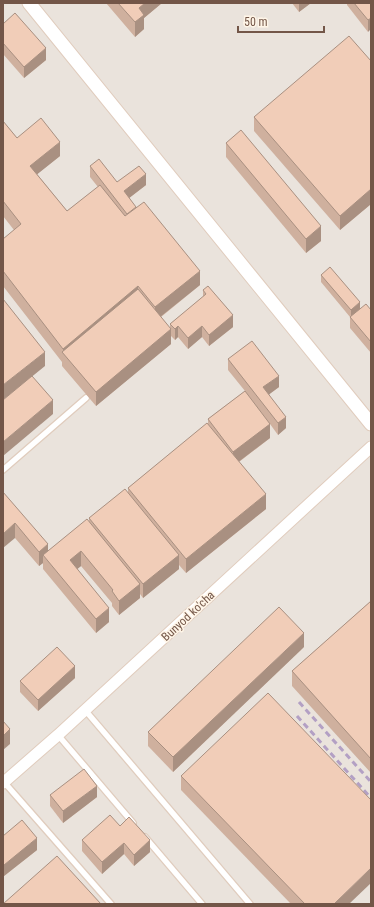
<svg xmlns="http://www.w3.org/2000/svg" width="374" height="907" font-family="'Roboto Condensed',sans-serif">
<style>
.industrial{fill:#eae3dc}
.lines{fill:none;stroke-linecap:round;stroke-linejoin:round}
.service-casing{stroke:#e0ccbd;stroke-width:8}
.minor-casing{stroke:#e0ccbd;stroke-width:13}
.tertiary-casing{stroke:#e0ccbd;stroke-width:15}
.service{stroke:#fff;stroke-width:5.5}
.minor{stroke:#fff;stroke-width:11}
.tertiary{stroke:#fff;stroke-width:13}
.rail{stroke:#b3a0c4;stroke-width:3;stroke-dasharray:6 4;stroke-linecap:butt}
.wall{fill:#cfb09e}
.shaded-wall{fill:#a99081}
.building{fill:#f1cdb8;stroke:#a99081}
.labels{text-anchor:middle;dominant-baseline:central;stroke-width:3;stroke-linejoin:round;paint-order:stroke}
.street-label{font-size:12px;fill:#735648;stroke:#fff5e7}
</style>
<rect width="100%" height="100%" fill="#fcf1e1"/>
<rect class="industrial" x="3" y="3" width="368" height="901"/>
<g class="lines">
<defs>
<g id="service">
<polyline points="3,470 86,398"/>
<polyline points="85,710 250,904"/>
<polyline points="58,735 133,823"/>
<polyline points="4,782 111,904"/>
<polyline points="145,837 202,904"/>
</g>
<polyline id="minor" points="3,783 58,735 371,447"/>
<polyline id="tertiary" points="29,3 371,424"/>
</defs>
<use href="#service" class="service-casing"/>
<use href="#minor" class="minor-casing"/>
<use href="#tertiary" class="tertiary-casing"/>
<use href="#service" class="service"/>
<use href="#minor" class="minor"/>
<use href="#tertiary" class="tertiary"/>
<g class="rail">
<polyline points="299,702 371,782"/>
<polyline points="297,716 371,798"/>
</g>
</g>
<g class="wall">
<polygon points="106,3 162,3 144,18 144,29 135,37"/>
<polygon points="292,3 311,3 299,12"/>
<polygon points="347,3 371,3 368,32 347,5"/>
<polygon points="3,24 46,60 24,78 3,54"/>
<polygon points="371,61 371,204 340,230 254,131 254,117"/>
<polygon points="3,121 17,138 60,156 37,174 67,211 98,187 90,177 90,166 117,182 146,185 129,198 136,208 200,285 161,317 170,328 170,324 203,297 203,290 233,327 209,346 202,337 188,349 178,337 175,340 171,336 171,344 96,406 62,366 62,362 3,286 3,239 14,230 3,216"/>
<polygon points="226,143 321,241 306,253 226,157"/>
<polygon points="321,275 360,309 371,310 371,353 350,328 350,317 321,282"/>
<polygon points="228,359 279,387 269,394 286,428 278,435 270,424 270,438 239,462 266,509 186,573 179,565 179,569 143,598 140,594 140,598 119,615 112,606 112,603 81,566 77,569 109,622 96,633 43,569 43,563 39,566 15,538 3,492 48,551 89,522 89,518 128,492 128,488 208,424 208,419 245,391 228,370"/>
<polygon points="371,601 371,773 292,686 292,671"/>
<polygon points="304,647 173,772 148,746 148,732"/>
<polygon points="75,678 38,711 20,692 20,681"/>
<polygon points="181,776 349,904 291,904 181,790"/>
<polygon points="50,795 97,797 63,823 50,806"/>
<polygon points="120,826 150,852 134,866 124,854 102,874 82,851 82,840"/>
<polygon points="3,836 37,850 4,876 3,875"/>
</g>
<g class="shaded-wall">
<polygon points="145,3 162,3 144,18 144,29 135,37 135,22 139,8"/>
<polygon points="299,3 311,3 299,12"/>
<polygon points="371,18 371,29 368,32 368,20"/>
<polygon points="46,48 46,60 24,78 24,67"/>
<polygon points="60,142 60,156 30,180 30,166"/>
<polygon points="146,174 146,185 124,202 124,191"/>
<polygon points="371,189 371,204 340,230 340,216"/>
<polygon points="321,226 321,241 306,253 306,239"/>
<polygon points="200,271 200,285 155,321 155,307"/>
<polygon points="138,286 138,301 63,353 63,349"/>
<polygon points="360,302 360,310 351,318 351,310"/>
<polygon points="233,315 233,327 209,346 209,335"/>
<polygon points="178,326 178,337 175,340 175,329"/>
<polygon points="202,326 202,337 188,349 188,338"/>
<polygon points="171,329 171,344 96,406 96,392"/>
<polygon points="45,352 45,366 3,400 3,385"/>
<polygon points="279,376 279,387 263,399 263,387"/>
<polygon points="53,400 53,414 3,456 3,442"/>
<polygon points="286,417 286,428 278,435 278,423"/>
<polygon points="270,424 270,438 233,466 233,452"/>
<polygon points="266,494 266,509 186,573 186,559"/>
<polygon points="15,523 15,538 3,548 3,534"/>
<polygon points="48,544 48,559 43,555 43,563 39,566 39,552"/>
<polygon points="81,551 81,566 70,575 70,560"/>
<polygon points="179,555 179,569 143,598 143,584"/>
<polygon points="140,584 140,598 119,615 119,601"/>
<polygon points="109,608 109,622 96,633 96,619"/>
<polygon points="304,633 304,647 173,772 173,757"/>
<polygon points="75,666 75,678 38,711 38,700"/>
<polygon points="10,729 10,744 3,750 3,736"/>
<polygon points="97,786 97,797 63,823 63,811"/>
<polygon points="37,838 37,850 4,876 4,865"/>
<polygon points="150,840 150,852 134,866 134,855"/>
<polygon points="124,843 124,854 102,874 102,862"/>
<polygon points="371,868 371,883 349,904 334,904"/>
</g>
<g class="building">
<polygon points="118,3 145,3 139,8 144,15 135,22"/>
<polygon points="354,3 371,3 371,18 368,20"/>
<polygon points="15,13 46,48 24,67 3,43 3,24"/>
<polygon points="349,36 371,61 371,189 340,216 254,117"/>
<polygon points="41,118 60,142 30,166 67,211 100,185 125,216 144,202 200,271 155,307 138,286 63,349 3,271 3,239 21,224 3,201 3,121 17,138"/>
<polygon points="241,130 321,226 306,239 226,143"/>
<polygon points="99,159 117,182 139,166 146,174 124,191 136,207 127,214 90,166"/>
<polygon points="330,267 360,302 351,310 321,275"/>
<polygon points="208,286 233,315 209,335 202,326 188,338 178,326 175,329 170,324 206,294 203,290"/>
<polygon points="138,289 171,329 96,392 62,352"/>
<polygon points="3,299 45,352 3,385"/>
<polygon points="366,304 371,310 371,342 350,317"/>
<polygon points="252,341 279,376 263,387 286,417 278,423 228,359"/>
<polygon points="32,376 53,400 3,442 3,400"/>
<polygon points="245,391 270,424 233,452 208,419"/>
<polygon points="207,423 266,494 186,559 128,488"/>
<polygon points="125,489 179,555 143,584 89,518"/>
<polygon points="3,492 48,544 39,552 15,523 3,534"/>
<polygon points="87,519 140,584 119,601 112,591 113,590 81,551 70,560 109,608 96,619 43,555"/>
<polygon points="371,601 371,759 292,671"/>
<polygon points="279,607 304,633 173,757 148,732"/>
<polygon points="57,647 75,666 38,700 20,681"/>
<polygon points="268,693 371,800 371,868 334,904 305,904 181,776"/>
<polygon points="3,721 10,729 3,736"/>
<polygon points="84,769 97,786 63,811 50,795"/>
<polygon points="110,815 120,826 129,817 150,840 134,855 124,843 102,862 82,840"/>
<polygon points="22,820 37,838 4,865 3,864 3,836"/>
<polygon points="57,856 101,904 3,904"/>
</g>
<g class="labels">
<g class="street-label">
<text transform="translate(188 616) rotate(-43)">Bunyod ko'cha</text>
</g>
</g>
<rect width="374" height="907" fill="none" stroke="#735648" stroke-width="8"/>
<path d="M238 26v6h86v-6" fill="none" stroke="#735648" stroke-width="2"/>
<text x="244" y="26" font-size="12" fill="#735648" stroke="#fff5e7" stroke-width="3" paint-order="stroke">50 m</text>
</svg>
